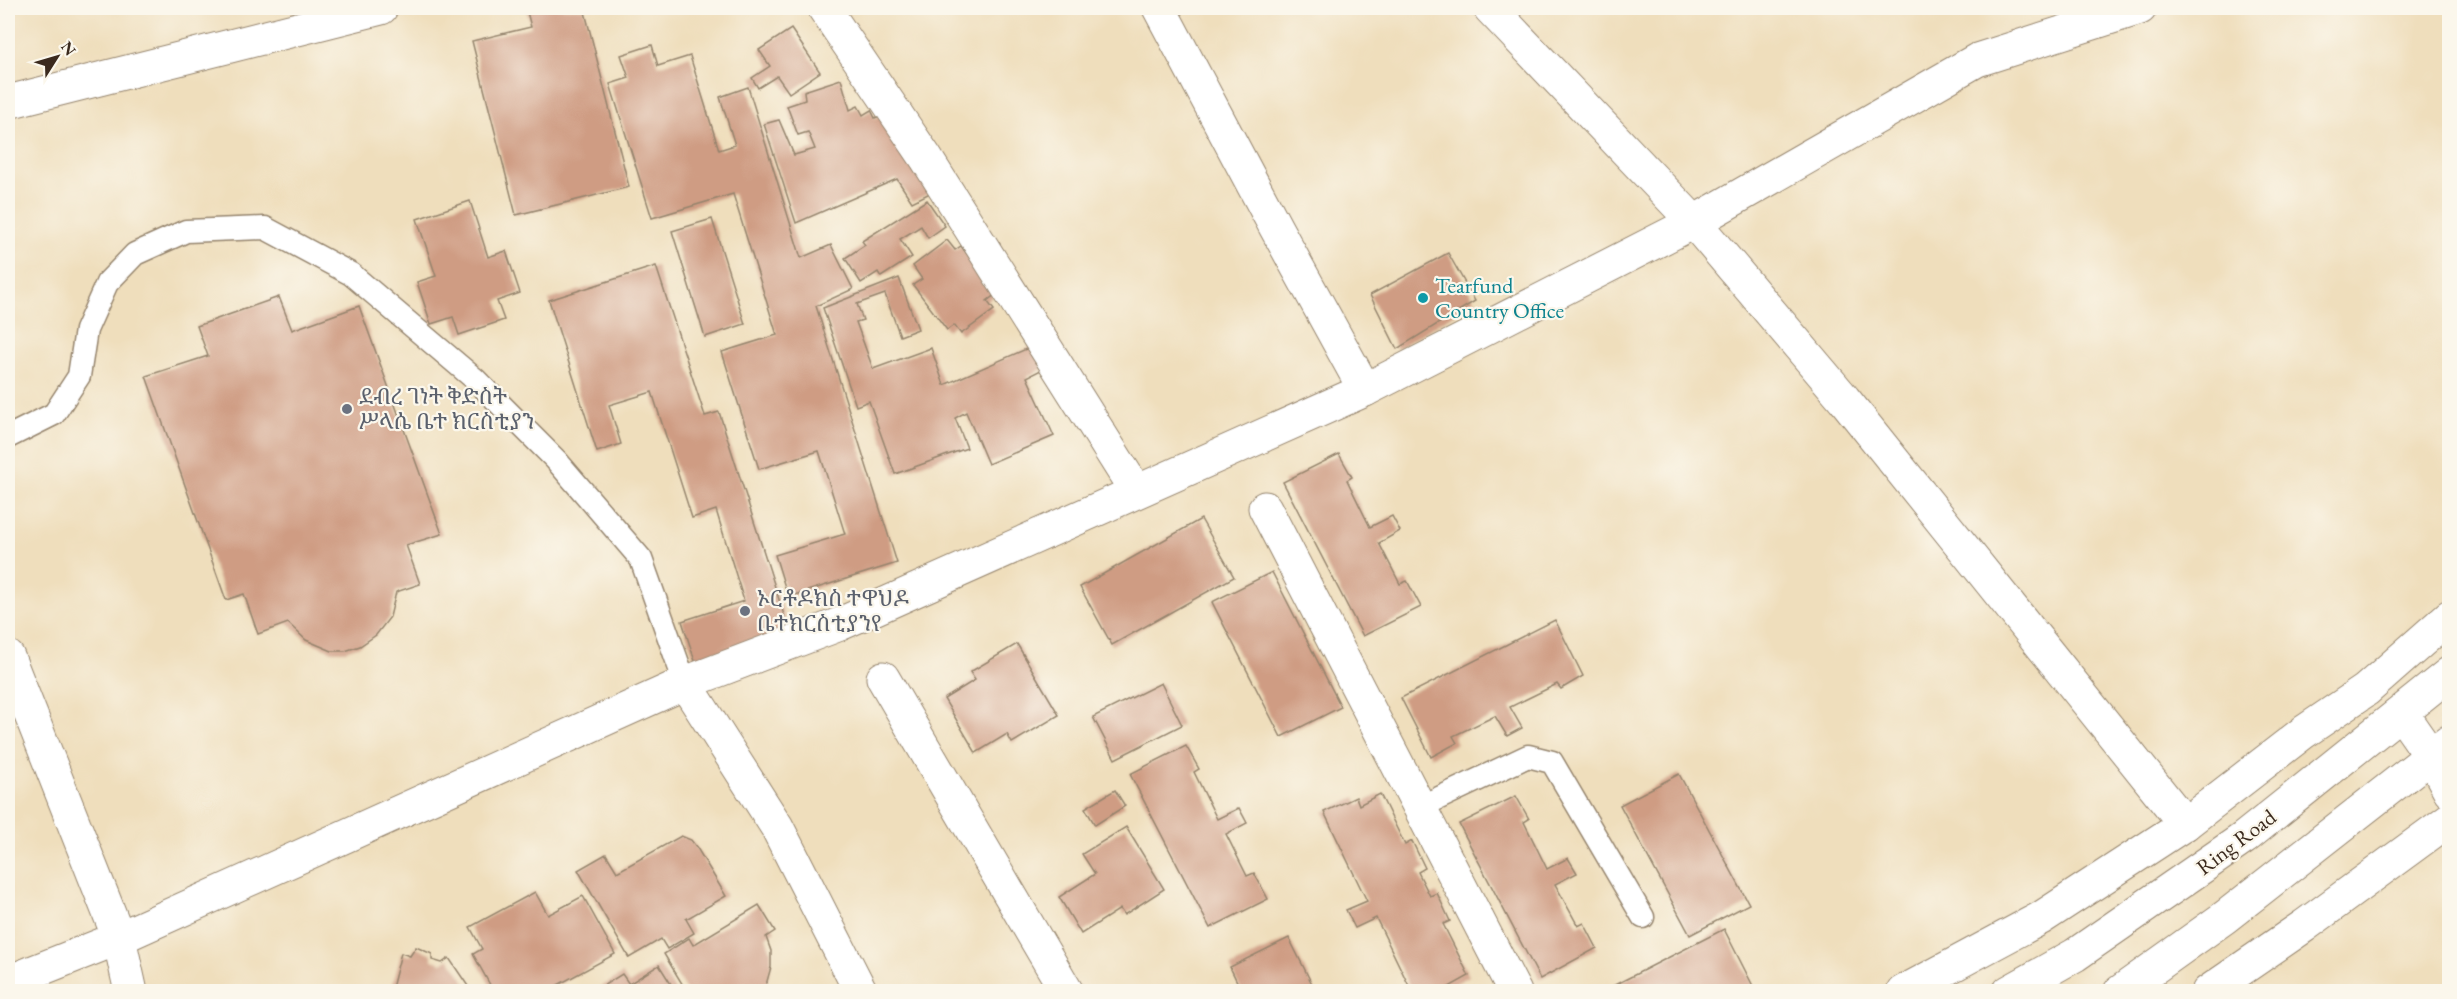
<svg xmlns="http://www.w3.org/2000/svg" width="2457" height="999" font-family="'EB Garamond','Noto Serif Ethiopic',serif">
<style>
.building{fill:#cf9c83}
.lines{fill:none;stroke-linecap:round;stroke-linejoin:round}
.service-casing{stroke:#95846d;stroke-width:25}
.minor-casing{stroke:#95846d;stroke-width:35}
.primary-casing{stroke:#95846d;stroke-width:35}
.trunk-casing{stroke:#95846d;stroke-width:35}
.service{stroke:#fff;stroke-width:22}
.minor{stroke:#fff;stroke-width:33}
.primary{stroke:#fff;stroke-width:33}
.trunk{stroke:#fff;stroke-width:33}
.culture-dot{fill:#0f9aa8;stroke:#fbf7ec;stroke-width:2}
.worship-dot{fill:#6b7280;stroke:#fbf7ec;stroke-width:2}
.labels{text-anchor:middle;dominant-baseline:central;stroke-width:4.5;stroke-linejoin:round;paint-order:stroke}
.culture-label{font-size:22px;fill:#0d838f;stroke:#fbf7ec;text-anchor:start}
.worship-label{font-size:22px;fill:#5b616d;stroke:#fbf7ec;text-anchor:start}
.street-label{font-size:22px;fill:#3b2a1e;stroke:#fbf7ec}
</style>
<rect width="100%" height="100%" fill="#fbf7ec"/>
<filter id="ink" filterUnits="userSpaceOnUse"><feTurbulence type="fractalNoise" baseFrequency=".0167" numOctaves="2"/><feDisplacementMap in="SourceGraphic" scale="12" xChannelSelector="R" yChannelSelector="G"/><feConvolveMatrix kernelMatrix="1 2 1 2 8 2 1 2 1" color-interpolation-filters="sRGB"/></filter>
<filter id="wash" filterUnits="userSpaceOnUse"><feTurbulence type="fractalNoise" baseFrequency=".008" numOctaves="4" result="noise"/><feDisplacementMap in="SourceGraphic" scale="24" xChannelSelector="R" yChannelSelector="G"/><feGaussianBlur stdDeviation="1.35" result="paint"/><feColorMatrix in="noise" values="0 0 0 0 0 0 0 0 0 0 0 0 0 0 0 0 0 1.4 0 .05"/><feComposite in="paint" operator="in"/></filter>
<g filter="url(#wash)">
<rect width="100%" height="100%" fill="#efdebc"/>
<g id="blocks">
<g class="building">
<polygon points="526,8 584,8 629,187 516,215 472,41 531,27"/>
<polygon points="791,29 820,72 789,93 777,76 758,88 752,78 770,66 759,50"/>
<polygon points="652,45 658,66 690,56 719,150 735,145 720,97 748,87 801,258 831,245 853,289 816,306 897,563 788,597 775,555 845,534 819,451 759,469 722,352 777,335 733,194 652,218 610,84 629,78 621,55"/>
<polygon points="841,79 850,110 858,106 863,115 871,110 875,118 886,113 936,190 912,202 897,179 796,223 764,124 779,120 794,155 815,149 808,132 798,135 787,106 805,100 804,91"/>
<polygon points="927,200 945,226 928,238 921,226 900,239 912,257 881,277 878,272 861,283 845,258 865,245 862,241"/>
<polygon points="470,201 488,257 506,251 520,293 497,301 504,320 459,335 453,317 431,324 417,282 436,276 417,219"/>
<polygon points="712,219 745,324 705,337 672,231"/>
<polygon points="947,240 955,250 961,246 996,294 987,301 994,310 961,334 954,325 947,330 913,285 922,279 913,266"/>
<polygon points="1448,253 1475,301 1397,349 1370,295"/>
<polygon points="656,266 705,416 719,412 791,637 697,667 682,621 744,601 716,510 692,518 652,392 609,405 621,444 597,452 549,300"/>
<polygon points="899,278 918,329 900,336 885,294 857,304 863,320 856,322 873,369 931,348 944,385 1033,346 1043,369 1027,377 1054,436 988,464 966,412 955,418 967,448 895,474 869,401 856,406 823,308"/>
<polygon points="279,297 292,330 359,306 442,534 406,545 420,584 396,592 390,617 376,635 360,646 345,651 332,651 306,640 288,623 258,634 244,594 226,600 146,376 208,356 197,326"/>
<polygon points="1339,454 1352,477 1347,480 1370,527 1392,516 1400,531 1379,543 1400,584 1407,581 1421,607 1363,636 1283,482"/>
<polygon points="1201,519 1234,577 1112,645 1080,587"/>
<polygon points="1272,572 1341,707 1281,737 1212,602"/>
<polygon points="1555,620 1583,676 1561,689 1557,684 1510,707 1522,728 1507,736 1495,716 1453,736 1457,743 1431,757 1401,698"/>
<polygon points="1017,644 1059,715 1012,743 1007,734 976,753 944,699 975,680 970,672"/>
<polygon points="1161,683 1182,725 1115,759 1093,717"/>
<polygon points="1186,746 1199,769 1194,772 1217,819 1239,808 1247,823 1226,834 1247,876 1254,873 1268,899 1210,928 1130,774"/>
<polygon points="1679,774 1749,904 1690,935 1620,805"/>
<polygon points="1115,790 1125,806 1095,825 1085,808"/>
<polygon points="1380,794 1405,845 1412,841 1425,868 1418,872 1430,896 1437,893 1450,921 1443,924 1469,976 1449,987 1451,992 1412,992 1376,918 1355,928 1346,910 1367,901 1324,812 1356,797 1359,805"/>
<polygon points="1516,796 1529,819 1524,822 1547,869 1568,858 1577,873 1555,884 1578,926 1584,923 1597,948 1540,979 1459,824"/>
<polygon points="1126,827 1164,889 1124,915 1120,909 1081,934 1059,897 1095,874 1082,854"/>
<polygon points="681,836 691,840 697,848 726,896 686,919 694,933 667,949 661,939 629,958 578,870 606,854 617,872"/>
<polygon points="535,892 548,915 583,896 615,954 545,992 494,992 473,954 482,949 470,927"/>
<polygon points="759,905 775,931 766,937 771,951 771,967 764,992 687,992 664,954 689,938 693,945"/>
<polygon points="1724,929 1756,992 1601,992"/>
<polygon points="1289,938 1316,992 1242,992 1230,967"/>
<polygon points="416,947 432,954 432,960 442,963 449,958 472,992 391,992 401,953 410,956"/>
<polygon points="659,965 676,992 593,992 622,974 629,984"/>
</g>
</g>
</g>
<g filter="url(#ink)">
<use href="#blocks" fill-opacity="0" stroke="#95846d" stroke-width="1.5"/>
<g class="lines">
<defs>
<g id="service">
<polyline points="8,437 54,414 79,376 86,330 107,283 135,254 186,231 265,228 351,274 476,380 556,460 641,559 685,683"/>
<polyline points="1418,808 1528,756 1552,762 1643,917"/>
</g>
<g id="minor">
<polyline points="824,8 926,158 1136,491"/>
<polyline points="1159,8 1276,228 1365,390"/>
<polyline points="1490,8 1694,222 1844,399 2185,824"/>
<polyline points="8,102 381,8"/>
<polyline points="1265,508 1515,992"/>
<polyline points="8,657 119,938 131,992"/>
<polyline points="883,678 1067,992"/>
<polyline points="685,683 777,827 861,992"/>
<polyline points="8,982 119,938 685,683 840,624 1365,390 1694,222 1977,60 2140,8"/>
</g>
<g id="primary">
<polyline points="2401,713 2431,756 2450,791"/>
<polyline points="1903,992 2041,918 2185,824 2304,732 2366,690 2450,616"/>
<polyline points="2208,992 2304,926 2450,819"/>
</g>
<g id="trunk">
<polyline points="2009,992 2075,955 2244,838 2450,673"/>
<polyline points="2120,992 2225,917 2450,741"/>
</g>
</defs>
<use href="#service" class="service-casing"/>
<use href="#minor" class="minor-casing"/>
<use href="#primary" class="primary-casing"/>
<use href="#trunk" class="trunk-casing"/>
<use href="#service" class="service"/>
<use href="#minor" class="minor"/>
<use href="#primary" class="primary"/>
<use href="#trunk" class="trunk"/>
</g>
</g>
<circle class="culture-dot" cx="1423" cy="298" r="6"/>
<g class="worship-dot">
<circle cx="347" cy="409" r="6"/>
<circle cx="745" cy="611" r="6"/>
</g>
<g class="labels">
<g class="culture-label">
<text x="1435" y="285">Tearfund<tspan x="1435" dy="25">Country Office</tspan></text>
</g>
<g class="worship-label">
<text x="359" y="396">ደብረ ገነት ቅድስት<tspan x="359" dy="25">ሥላሴ ቤተ ክርስቲያን</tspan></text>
<text x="757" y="598">ኦርቶዶክስ ተዋህዶ<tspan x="757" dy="25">ቤተክርስቲያንየ</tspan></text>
</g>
<g class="street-label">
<text transform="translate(2236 842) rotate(-37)">Ring Road</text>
</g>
</g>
<rect width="2457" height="999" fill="none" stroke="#fbf7ec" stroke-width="30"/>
<g transform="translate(57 57) rotate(53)" stroke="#fbf7ec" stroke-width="4.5" paint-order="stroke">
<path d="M0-4.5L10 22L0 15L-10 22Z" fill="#3b2a1e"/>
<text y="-9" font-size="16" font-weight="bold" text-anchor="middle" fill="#3b2a1e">N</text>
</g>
</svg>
